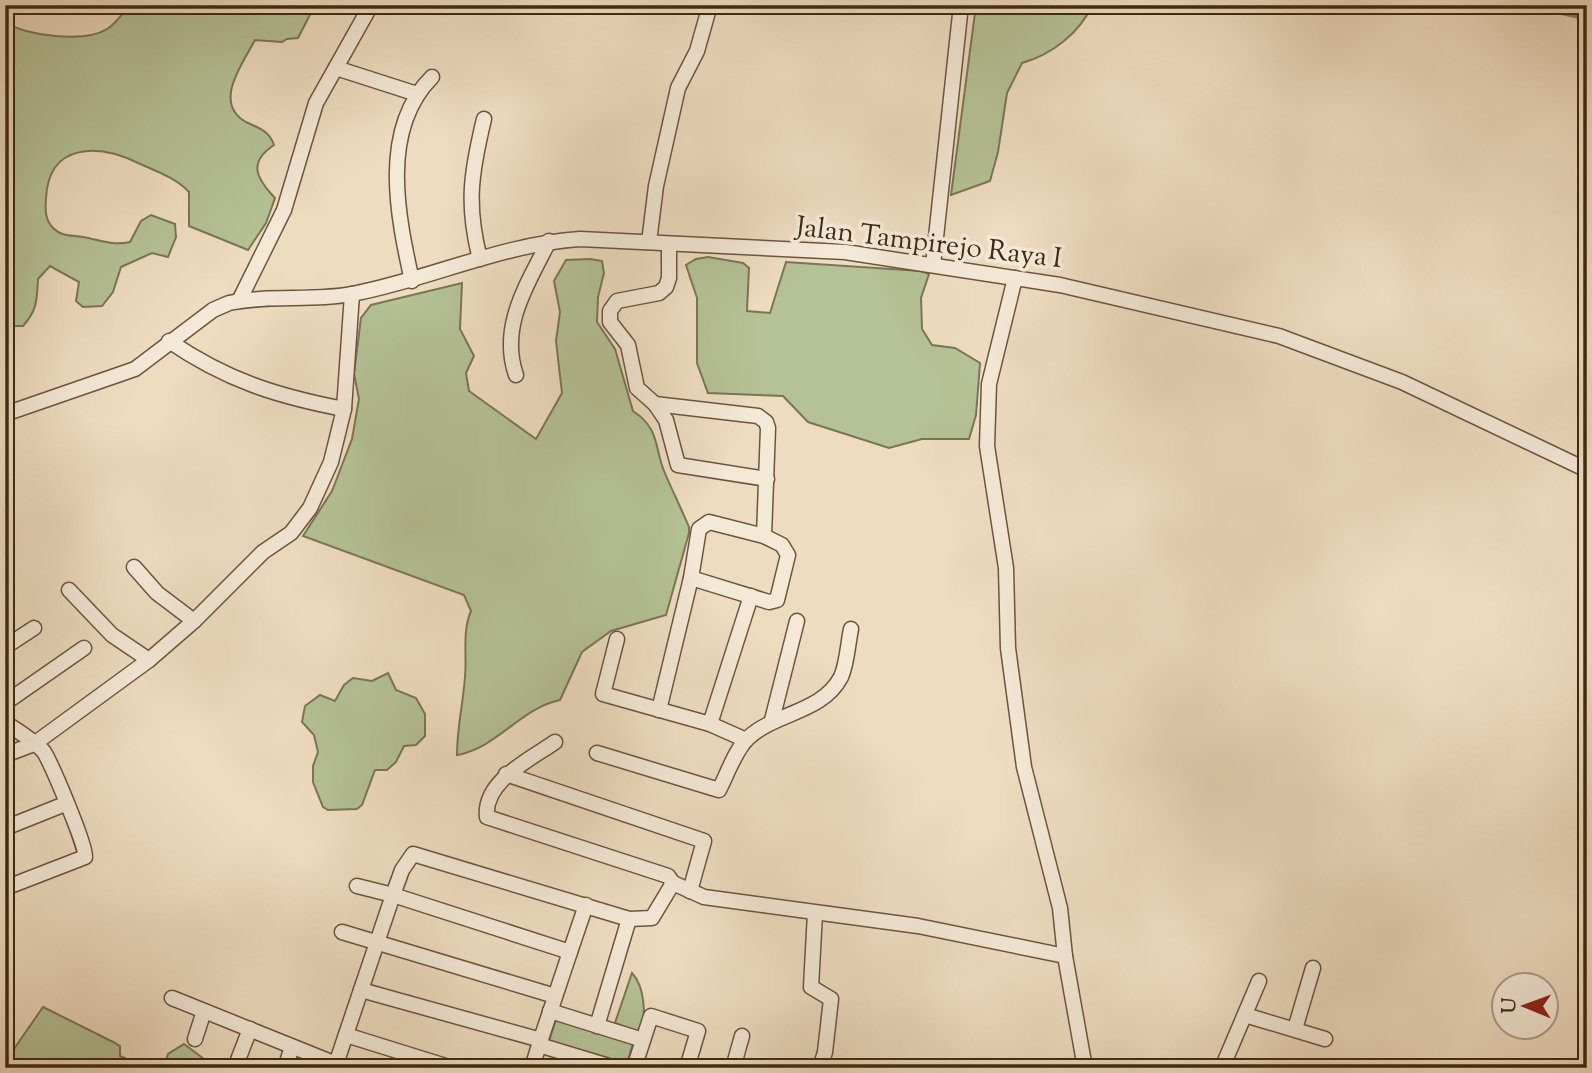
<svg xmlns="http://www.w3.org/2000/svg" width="1592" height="1073" font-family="'Sorts Mill Goudy',serif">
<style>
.green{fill:#b5c196;stroke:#7a7654;stroke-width:2}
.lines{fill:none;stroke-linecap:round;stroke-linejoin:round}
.stream{stroke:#758271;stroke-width:3.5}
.street-casing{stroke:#6a563e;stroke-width:17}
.street{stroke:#f4e8d7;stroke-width:14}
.labels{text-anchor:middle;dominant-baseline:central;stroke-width:7;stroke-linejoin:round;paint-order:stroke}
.street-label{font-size:28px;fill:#3e2a12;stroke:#f4e8d7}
</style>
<rect width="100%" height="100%" fill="#eedcc1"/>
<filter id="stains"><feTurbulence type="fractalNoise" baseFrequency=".00286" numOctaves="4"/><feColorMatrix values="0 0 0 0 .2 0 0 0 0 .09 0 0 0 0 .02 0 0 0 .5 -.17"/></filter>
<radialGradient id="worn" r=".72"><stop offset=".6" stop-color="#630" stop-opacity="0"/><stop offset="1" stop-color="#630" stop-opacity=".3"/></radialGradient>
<g class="green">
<path d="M 136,5 L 315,5 L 298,38 L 287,39 L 282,42 L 255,40 C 243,63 212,103 246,122 C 258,128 269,130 274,145 C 247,163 257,179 275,198 L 266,223 L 248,250 L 189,226 L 189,192 C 176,178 156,171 138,163 C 99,144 49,142 46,198 C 45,209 45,220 53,228 C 62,237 72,235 83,237 C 100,240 112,246 130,242 L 141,221 L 151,215 L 175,224 L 176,237 L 168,257 L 152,253 L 121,267 L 113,292 L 102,306 L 83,307 L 76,301 L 79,282 L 50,266 L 38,279 C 37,300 37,311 23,326 L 5,326 L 5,22 C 25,36 85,43 107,29 C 119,22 121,10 136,5 Z"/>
<path d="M 976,5 L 1092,5 C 1080,33 1051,55 1022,63 L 1007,93 L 998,152 L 990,181 L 951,195 Z"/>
<polygon points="708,257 743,263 749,268 747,311 770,313 786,262 921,271 929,274 921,298 922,329 932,345 955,348 980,363 976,415 969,439 922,439 889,448 808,422 783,396 708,393 697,363 697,298 686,265 696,259"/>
<path d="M 590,259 L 602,261 L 604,273 L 598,297 L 597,322 L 615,349 L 633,411 C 660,429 654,446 664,471 C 672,490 681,508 689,527 L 689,533 L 666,615 L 611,631 L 582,652 L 560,700 C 521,708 497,748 457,755 C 457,728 463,704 465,677 C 467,654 462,632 471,611 L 464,595 L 303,536 L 332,491 L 352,439 L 359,399 L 354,374 L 361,318 L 371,305 L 462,283 L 460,329 L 474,356 L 466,373 L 469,391 L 536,439 L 562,393 L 556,341 L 560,312 L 554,281 L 566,260 Z"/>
<polygon points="388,673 396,690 416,698 425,714 425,736 416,745 404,746 396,762 387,770 375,770 362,805 357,809 328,810 323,807 313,782 313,766 318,752 314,735 302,722 305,706 320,695 335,701 344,685 353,678 372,681"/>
<path d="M 632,973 C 645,987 646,1015 641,1033 L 615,1023 Z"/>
<polygon points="43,1007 113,1042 120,1046 120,1056 147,1068 5,1068 5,1062"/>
<polygon points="556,1019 633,1043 627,1064 549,1041"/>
<polygon points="184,1044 216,1068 164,1068 168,1054"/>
</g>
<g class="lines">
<polyline class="stream" points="1525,5 1587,19"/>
<defs>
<g id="street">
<polyline points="336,68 417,94"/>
<polyline points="649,242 656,186 678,88 697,51 710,5"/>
<polyline points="669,244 669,278 666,287 659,293 617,301 610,311 610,322 628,345 637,388 655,404 666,420 678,465 767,479"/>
<path d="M 480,259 C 466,205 471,173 484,119"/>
<polyline points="933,265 961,5"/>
<polyline points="1015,278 989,384 987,446 1006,568 1008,648 1024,767 1060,908 1065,956 1085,1068"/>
<path d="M 412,281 C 398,217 379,130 432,77"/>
<polyline points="239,301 284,210 316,103 371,5"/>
<path d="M 169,341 C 226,380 276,396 344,409"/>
<path d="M 516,375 C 499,326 528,283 549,241"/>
<polyline points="655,404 758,416 766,422 768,428 764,536 782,545 788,555 777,600 769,602 691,578"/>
<path d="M 5,414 L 135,369 L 213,310 L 229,303 C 271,294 315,302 357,293 C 432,278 503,244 580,239 L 845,252 L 1060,285 L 1279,336 L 1402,382 L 1587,470"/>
<polyline points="134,567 157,593 194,621"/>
<polyline points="69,590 112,635 149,660"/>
<polyline points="617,639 603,694 710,724 746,740"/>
<polyline points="5,647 34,628"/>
<polyline points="5,703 84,648"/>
<polyline points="659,710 691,578 699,529 709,522 764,536"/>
<polyline points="772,720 797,621"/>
<path d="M 5,722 C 17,731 35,741 44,752 C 51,763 87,847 85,857 L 5,888"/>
<polyline points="710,724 751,596"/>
<path d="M 555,742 C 531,759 483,781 487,817 L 668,876 L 673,883 L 704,897 L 918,926 L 1065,956"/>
<path d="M 597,753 L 719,790 C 727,775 735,750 748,738 C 776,712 822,713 841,677 C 847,664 848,643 851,629"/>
<polyline points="5,755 34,744 149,660 194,621 263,552 291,533 310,508 331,462 344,409 352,294"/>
<polyline points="506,774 704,841 690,891"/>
<polyline points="5,828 65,804"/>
<polyline points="357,886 393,895 402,870 413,854 629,919 652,918 673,883"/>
<polyline points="815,913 811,987 831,999 825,1052 820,1068"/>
<polyline points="342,932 555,996"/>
<polyline points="361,990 541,1040"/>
<polyline points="172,998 336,1064 393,895 570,952 586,905"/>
<polyline points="550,1011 643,1040"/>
<polyline points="1245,1015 1325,1039"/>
<polyline points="597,1026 629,919"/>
<polyline points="1295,1029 1313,968"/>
<polyline points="346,1035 452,1068"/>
<polyline points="195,1039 204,1011"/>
<polyline points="539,1045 570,952"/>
<polyline points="236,1065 250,1029"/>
<polyline points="285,1068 292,1047"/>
<polyline points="532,1068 539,1045 615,1068"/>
<polyline points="634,1068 651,1016 698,1031 687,1068"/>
<polyline points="733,1068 742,1036"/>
<polyline points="1222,1068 1259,981"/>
</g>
</defs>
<use href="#street" class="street-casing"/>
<use href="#street" class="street"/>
</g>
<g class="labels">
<g class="street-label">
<text transform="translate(929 244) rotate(7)">Jalan Tampirejo Raya I</text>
</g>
</g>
<rect width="1592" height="1073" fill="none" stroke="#eedcc1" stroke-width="28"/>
<rect x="7" y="7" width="1578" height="1059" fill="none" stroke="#3e2a12" stroke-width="3.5"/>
<rect x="14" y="14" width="1564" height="1045" fill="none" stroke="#3e2a12" stroke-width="2"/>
<g transform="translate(1525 1006) rotate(271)"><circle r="33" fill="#f4e8d7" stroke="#ab9c88" stroke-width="2"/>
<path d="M0-5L12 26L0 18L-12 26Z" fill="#8f2418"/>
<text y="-10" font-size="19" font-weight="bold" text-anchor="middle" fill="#3e2a12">U</text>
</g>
<rect width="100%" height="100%" filter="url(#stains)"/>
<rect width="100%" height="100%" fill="url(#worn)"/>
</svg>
